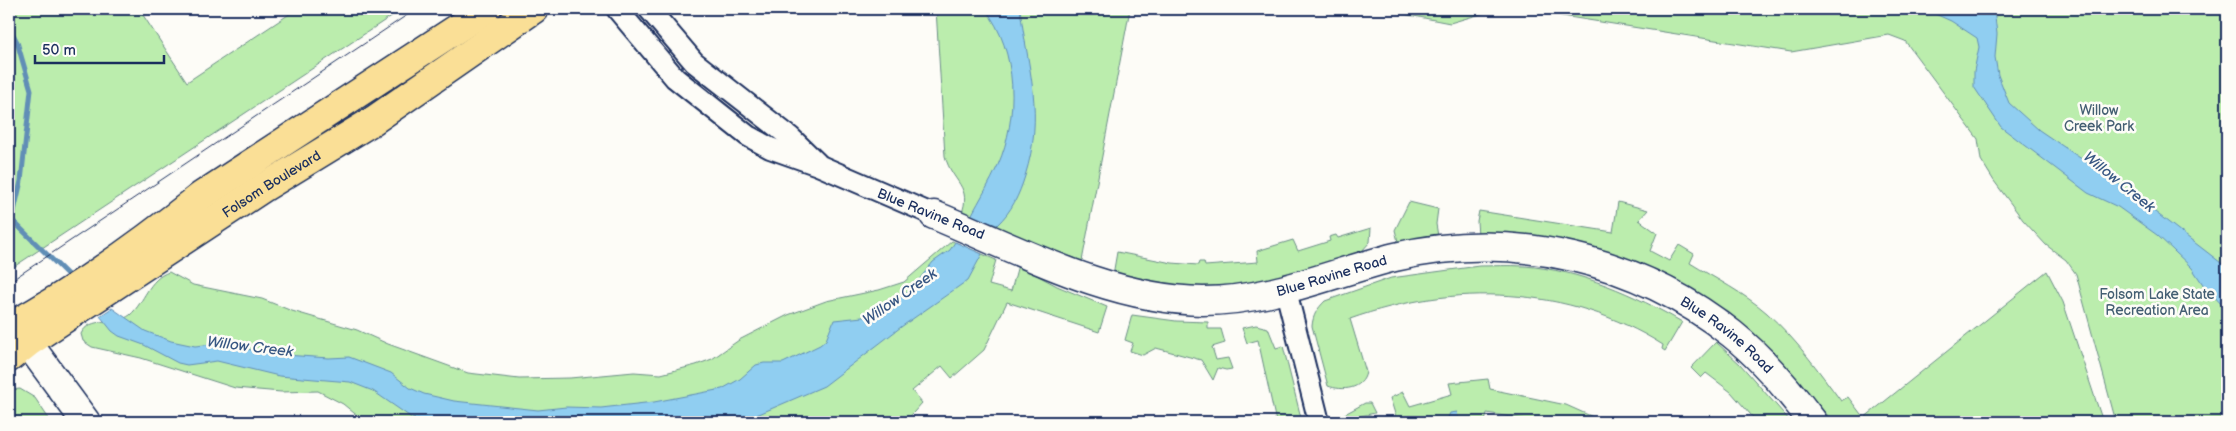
<svg xmlns="http://www.w3.org/2000/svg" width="2236" height="431" font-family="'Balsamiq Sans',sans-serif">
<style>
.green{fill:#bbedad;stroke:#6b8e86}
.water{fill:#90cef1;stroke:#618eb6}
.lines{fill:none;stroke-linecap:round;stroke-linejoin:round}
.stream{stroke:#618eb6;stroke-width:5}
.street-casing{stroke:#1b2f5e;stroke-width:24}
.secondary-casing{stroke:#1b2f5e;stroke-width:31}
.primary-casing{stroke:#1b2f5e;stroke-width:31}
.street{stroke:#fdfcf7;stroke-width:20}
.secondary{stroke:#fdfcf7;stroke-width:28}
.primary{stroke:#fadf96;stroke-width:28}
.tram{stroke:#1b2f5e;stroke-width:1}
.labels{text-anchor:middle;dominant-baseline:central;stroke-width:5;stroke-linejoin:round;paint-order:stroke}
.park-label{font-size:14px;fill:#435e72;stroke:#fdfcf7}
.street-label{font-size:14px;fill:#1b2f5e;stroke:#fdfcf7}
.water-label{font-size:15px;font-style:italic;fill:#385783;stroke:#fdfcf7}
</style>
<rect width="100%" height="100%" fill="#fdfcf7"/>
<filter id="ink" filterUnits="userSpaceOnUse"><feTurbulence type="fractalNoise" baseFrequency=".02" numOctaves="2"/><feDisplacementMap in="SourceGraphic" scale="10" xChannelSelector="R" yChannelSelector="G"/><feConvolveMatrix kernelMatrix="1 2 1 2 8 2 1 2 1" color-interpolation-filters="sRGB"/></filter>
<g filter="url(#ink)">
<g class="green">
<polygon points="9,9 139,9 187,82 297,9 402,9 9,270"/>
<path d="M 936,9 L 1130,9 L 1082,261 L 961,215 C 973,186 952,183 945,156 Z"/>
<polygon points="1378,9 1498,9 1450,23"/>
<polygon points="1518,9 2227,9 2227,422 2116,422 2076,274 2066,260 2046,245 2023,220 1994,181 1981,160 1978,139 1905,41 1889,35 1791,52"/>
<polygon points="1409,202 1438,209 1436,224 1439,242 1400,249 1395,230"/>
<path d="M 1618,202 L 1648,210 L 1639,220 L 1657,233 L 1650,251 L 1669,261 L 1679,245 L 1694,254 L 1690,263 C 1716,279 1744,293 1767,313 C 1796,339 1818,370 1841,401 L 1848,397 L 1864,418 L 2047,271 L 2063,302 L 2103,422 L 1833,422 C 1778,355 1736,312 1657,273 L 1478,236 L 1477,221 L 1479,211 L 1613,232 Z"/>
<polygon points="1371,228 1370,242 1361,252 1254,287 1176,290 1113,275 1117,252 1172,263 1198,265 1199,262 1204,262 1205,266 1258,262 1257,251 1293,240 1298,251 1330,241 1329,237 1336,235 1338,238"/>
<path d="M 952,241 L 996,260 L 989,285 L 1011,291 L 1018,265 L 1057,286 L 1107,307 L 1099,332 L 1007,302 L 984,350 L 952,378 L 942,366 L 912,391 L 922,403 L 905,422 L 365,422 L 343,404 L 318,391 L 281,392 L 235,388 L 141,358 L 92,347 L 83,341 L 81,334 C 89,316 117,325 130,315 C 145,302 148,279 169,272 L 193,285 L 262,299 L 292,311 L 357,330 L 388,344 L 468,373 L 519,379 L 570,378 L 634,372 L 661,374 L 696,365 L 712,359 L 739,340 L 788,315 L 826,301 L 879,290 L 904,282 Z"/>
<path d="M 1479,266 C 1494,266 1509,265 1524,266 C 1580,270 1635,295 1682,322 L 1665,351 L 1662,349 L 1663,345 C 1568,285 1454,282 1350,319 L 1366,372 C 1363,390 1342,391 1328,386 L 1312,326 C 1313,315 1317,309 1325,301 L 1391,278 Z"/>
<polygon points="1132,315 1176,321 1208,322 1208,329 1221,329 1225,343 1212,347 1216,360 1228,358 1232,369 1226,370 1218,368 1213,380 1201,360 1156,348 1143,355 1130,351 1133,343 1125,340"/>
<polygon points="1256,325 1268,328 1276,348 1283,346 1302,422 1276,422 1258,340 1247,343 1242,328"/>
<polygon points="1716,342 1740,364 1791,422 1757,422 1731,392 1706,373 1701,378 1691,368"/>
<polygon points="1488,379 1490,389 1566,405 1604,422 1540,422 1487,413 1485,422 1412,422 1410,416 1398,420 1396,417 1390,398 1403,392 1410,406 1452,394 1449,383"/>
<polygon points="20,389 35,398 51,422 9,421 9,390"/>
<polygon points="1365,403 1370,403 1375,413 1361,416 1363,422 1337,422 1343,415"/>
</g>
<g class="water">
<path d="M 985,9 L 1020,9 C 1028,70 1045,113 1025,176 C 1019,195 1012,211 997,225 L 971,216 C 980,199 990,183 998,165 C 1019,117 1018,51 985,9 Z"/>
<polygon points="1924,9 1994,9 1997,34 1995,57 1998,75 2009,103 2039,130 2120,185 2225,266 2227,270 2227,310 2204,286 2192,268 2157,235 2118,207 2088,193 2001,127 1974,87 1974,71 1979,47 1977,38 1951,21"/>
<polygon points="955,242 982,254 968,280 901,327 824,386 759,414 725,422 426,421 412,418 373,391 350,382 279,376 217,361 187,365 178,363 144,345 119,336 112,331 100,316 112,308 145,331 171,341 195,346 214,344 285,355 329,358 349,357 391,373 410,388 424,394 454,401 538,410 566,407 601,408 654,402 722,389 740,379 756,365 764,363 783,363 820,345 826,340 834,320 872,316 911,290 933,262 950,250"/>
<polygon points="1457,412 1459,422 1446,422 1450,413"/>
</g>
<g class="lines">
<g class="stream">
<polyline points="9,27 17,42 31,90 21,181 12,220"/>
<polyline points="9,217 73,280"/>
</g>
<defs>
<g id="street">
<polyline points="617,9 675,78 748,136 770,148 818,165 934,215"/>
<polyline points="649,9 694,62 790,137 817,163"/>
<polyline points="1286,291 1319,422"/>
</g>
<g id="secondary">
<path id="s1" d="M 934,215 C 1019,250 1110,300 1203,301 C 1271,301 1331,273 1395,257 C 1513,229 1638,259 1732,334 C 1763,359 1789,390 1813,422"/>
<polyline points="14,324 86,422"/>
</g>
<g id="primary">
<path d="M 9,327 C 77,290 141,244 201,196 L 487,9"/>
<path id="s2" d="M 9,358 L 29,342 L 263,188 L 371,122 L 534,9"/>
</g>
</defs>
<use href="#street" class="street-casing"/>
<use href="#secondary" class="secondary-casing"/>
<use href="#primary" class="primary-casing"/>
<use href="#street" class="street"/>
<use href="#secondary" class="secondary"/>
<use href="#primary" class="primary"/>
<polyline class="tram" points="9,282 416,9"/>
</g>
</g>
<g class="labels">
<g class="park-label">
<text x="2099" y="110">Willow<tspan x="2099" dy="16">Creek Park</tspan></text>
<text x="2157" y="294">Folsom Lake State<tspan x="2157" dy="16">Recreation Area</tspan></text>
</g>
<g class="street-label">
<text stroke="none"><textPath href="#s2" startOffset="315">Folsom Boulevard</textPath></text>
<text transform="translate(931 214) rotate(22)">Blue Ravine Road</text>
<text stroke="none"><textPath href="#s1" startOffset="416">Blue Ravine Road</textPath></text>
<text stroke="none"><textPath href="#s1" startOffset="836">Blue Ravine Road</textPath></text>
</g>
<g class="water-label">
<text transform="translate(2119 182) rotate(39)">Willow Creek</text>
<text transform="translate(900 297) rotate(-35)">Willow Creek</text>
<text transform="translate(250 347) rotate(7)">Willow Creek</text>
</g>
</g>
<rect width="2236" height="431" fill="none" stroke="#fdfcf7" stroke-width="30"/>
<rect x="15" y="15" width="2206" height="401" fill="none" stroke="#1b2f5e" stroke-width="2" filter="url(#ink)"/>
<path d="M35 55v8h129v-8" fill="none" stroke="#1b2f5e" stroke-width="2.5"/>
<text x="42" y="55" font-size="15" fill="#1b2f5e" stroke="#fdfcf7" stroke-width="4" paint-order="stroke">50 m</text>
</svg>
